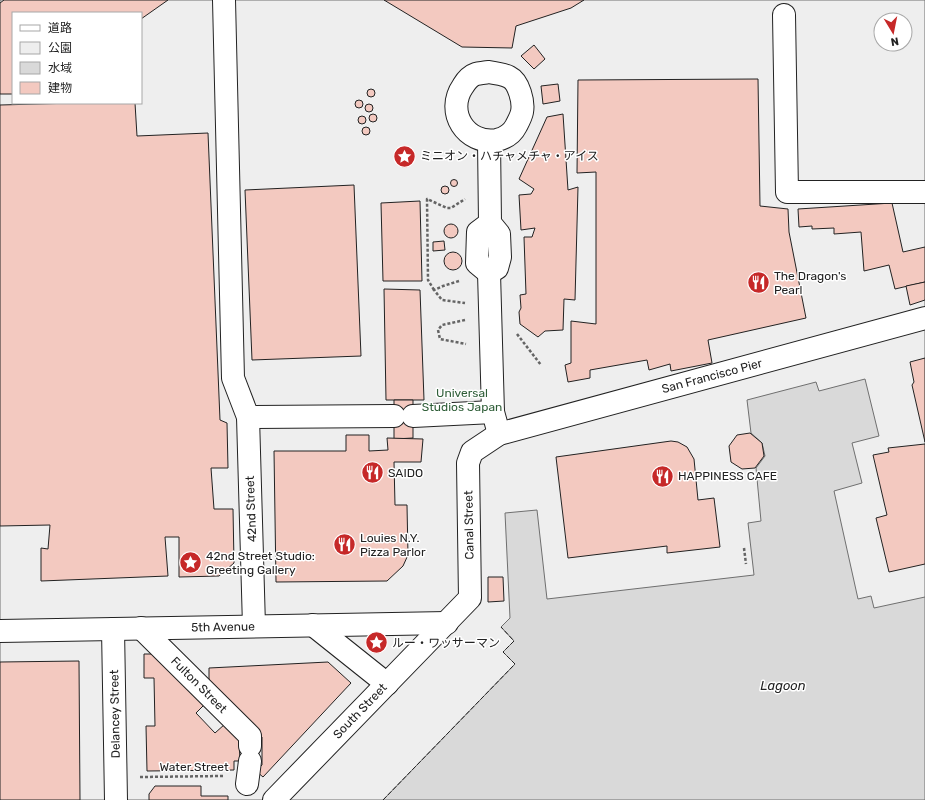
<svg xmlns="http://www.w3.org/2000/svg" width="925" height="800" font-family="Rubik,'Noto Sans JP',sans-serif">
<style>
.green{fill:#eee;stroke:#6f6f6f;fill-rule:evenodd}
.water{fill:#d9d9d9;stroke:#6f6f6f}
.building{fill:#f3c9c0;stroke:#222}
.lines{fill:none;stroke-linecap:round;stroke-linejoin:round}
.minor-casing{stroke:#222;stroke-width:24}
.path{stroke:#646464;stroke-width:2.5;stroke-dasharray:3 2;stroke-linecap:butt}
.minor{stroke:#fff;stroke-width:22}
.fence{stroke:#222;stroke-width:1;stroke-dasharray:5 2;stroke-linecap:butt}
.labels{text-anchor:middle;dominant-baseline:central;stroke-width:3;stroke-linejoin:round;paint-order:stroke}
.poi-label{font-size:12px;fill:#222;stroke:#fff;text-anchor:start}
.street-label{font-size:12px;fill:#222;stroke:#fff}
.park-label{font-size:12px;fill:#2f5e38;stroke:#fff}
.water-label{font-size:13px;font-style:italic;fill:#222;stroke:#fff}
</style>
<rect width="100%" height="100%" fill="#fff"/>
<path class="green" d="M 0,0 L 925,0 L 925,800 L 0,800 ZM 13,13 L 141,13 L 141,103 L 13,103 ZM 881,20 L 905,20 L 905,44 L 881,44 Z"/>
<polygon class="water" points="865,379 879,436 852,443 862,483 834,491 858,599 871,596 874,608 925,597 925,800 383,800 515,664 503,652 514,641 501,627 510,618 505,513 537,510 547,599 754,575 748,523 761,521 756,468 765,456 762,443 751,433 747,400 816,382 819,391"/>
<g class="building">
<polygon points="4,0 168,0 141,19 141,13 13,13 13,94 0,94 0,3"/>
<polygon points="384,0 584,0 571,8 516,26 512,48 462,47"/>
<polygon points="534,45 545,59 534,69 521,56"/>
<polygon points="758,79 760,206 788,209 789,232 806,318 708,340 712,363 671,371 670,364 649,370 647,360 590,370 590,378 568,382 565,365 571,363 571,321 596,324 596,172 577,173 578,80"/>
<polygon points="558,84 560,101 543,104 541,86"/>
<circle cx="371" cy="93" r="4"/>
<circle cx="359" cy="104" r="4"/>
<polygon points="75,103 135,103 137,136 208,133 220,420 227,423 228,468 211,468 214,509 233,509 234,563 219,576 179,577 179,537 165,537 168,576 41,581 41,548 48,549 50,525 0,526 0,105"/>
<circle cx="369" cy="108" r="4"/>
<polygon points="563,114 568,190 578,187 575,300 564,299 563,330 545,331 538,337 520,324 519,312 521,308 520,295 526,294 524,237 532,237 535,228 521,230 519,195 531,194 534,189 519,179 547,117"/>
<circle cx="373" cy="118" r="4"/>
<circle cx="362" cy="120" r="4"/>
<circle cx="366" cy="131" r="4"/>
<circle cx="454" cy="183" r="3.5"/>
<polygon points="354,185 361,356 252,360 245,190"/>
<circle cx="445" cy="190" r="4"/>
<polygon points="420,201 422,281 383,281 381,203"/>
<polygon points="892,203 903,252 925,247 925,282 895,289 889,265 864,271 861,232 834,234 834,228 812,229 812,226 799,227 798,209"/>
<circle cx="451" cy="231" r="7"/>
<polygon points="444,241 445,250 433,251 433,242"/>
<circle cx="453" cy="261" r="9"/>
<polygon points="925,282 925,300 910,305 906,286"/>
<polygon points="384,289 420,290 424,400 386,400"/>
<polygon points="925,358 925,442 912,385 914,382 910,362"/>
<polygon points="394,400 413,400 413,438 394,439"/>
<polygon points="750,433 762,443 764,456 755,468 742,469 731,462 729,446 737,435"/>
<polygon points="346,435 369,435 369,451 388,450 387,438 423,439 421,462 394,462 395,505 407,505 408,555 403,566 387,581 276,582 274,451 346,451"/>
<polygon points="671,441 678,442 687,447 694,459 698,500 714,498 720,547 667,553 667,546 568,558 556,457"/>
<polygon points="925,444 925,564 889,572 876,518 887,515 873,455 889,452 888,448"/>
<polygon points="488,577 503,577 504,601 488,602"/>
<polygon points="144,654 156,654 205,704 196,713 215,733 225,724 239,739 240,761 234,761 234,770 147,771 146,726 155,726 154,678 144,678"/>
<polygon points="79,661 80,800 0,800 0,662"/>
<polygon points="328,662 351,683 263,777 256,771 262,765 262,737 209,684 209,668"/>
<polygon points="155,786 201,786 201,796 228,796 228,800 149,800 149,794"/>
</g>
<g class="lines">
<defs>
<g id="minor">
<polyline points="224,0 233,378 248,417 254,626"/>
<polyline points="784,15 787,192 925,192"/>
<path d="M 488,72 C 495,73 503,74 509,77 C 519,82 524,102 522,112 C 521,117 518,122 516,126 C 512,134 505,138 497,140 C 466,145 445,112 463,86 C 466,81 470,76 476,74 C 480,73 484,73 488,72 Z"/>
<polyline points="489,141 490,223 499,234 500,257 497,268 489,273 477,263 478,232 490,223"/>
<polyline points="489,273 493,412 499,434"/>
<polyline points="413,416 493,412"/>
<polyline points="248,417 394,416"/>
<polyline points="313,625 387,684"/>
<polyline points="141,628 250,736 250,746"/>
<polyline points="113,629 116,800"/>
<polyline points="0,631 447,623"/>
<polyline points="247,784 250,761"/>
<polyline points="274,800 470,598 468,463 472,452 499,434 925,318"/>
</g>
</defs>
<use href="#minor" class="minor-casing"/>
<g class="path">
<polyline points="459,281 443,286 434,290 442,300 465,303"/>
<polyline points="434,290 428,280 427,199 447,208 451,208 465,199"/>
<polyline points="465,320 442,325 438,330 440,339 466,344"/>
<polyline points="517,334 541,365"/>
<polyline points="744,548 746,564"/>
<polyline points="140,777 223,776"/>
</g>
<use href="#minor" class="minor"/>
<polyline class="fence" points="383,800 515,664 503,652 514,641 501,627"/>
</g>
<defs>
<symbol id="sight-disc" viewBox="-11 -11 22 22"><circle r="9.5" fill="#c62828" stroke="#fff"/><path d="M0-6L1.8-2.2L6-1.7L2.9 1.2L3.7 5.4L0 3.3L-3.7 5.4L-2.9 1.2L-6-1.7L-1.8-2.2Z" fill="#fff"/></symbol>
<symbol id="restaurant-disc" viewBox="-11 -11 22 22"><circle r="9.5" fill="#c62828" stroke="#fff"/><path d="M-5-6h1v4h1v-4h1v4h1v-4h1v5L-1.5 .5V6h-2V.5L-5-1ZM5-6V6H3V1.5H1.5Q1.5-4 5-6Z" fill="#fff"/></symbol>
</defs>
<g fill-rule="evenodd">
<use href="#sight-disc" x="392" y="144" width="25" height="25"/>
<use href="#restaurant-disc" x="746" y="270" width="25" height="25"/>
<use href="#restaurant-disc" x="360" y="460" width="25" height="25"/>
<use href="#restaurant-disc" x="650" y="464" width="25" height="25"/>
<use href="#restaurant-disc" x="332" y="532" width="25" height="25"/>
<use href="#sight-disc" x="178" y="550" width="25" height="25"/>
<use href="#sight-disc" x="364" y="630" width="25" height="25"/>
</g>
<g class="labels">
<g class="poi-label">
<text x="420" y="156">ミニオン・ハチャメチャ・アイス</text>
<text x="774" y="276">The Dragon's<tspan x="774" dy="14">Pearl</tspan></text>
<text x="388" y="473">SAIDO</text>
<text x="678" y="476">HAPPINESS CAFE</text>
<text x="360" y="538">Louies N.Y.<tspan x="360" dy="14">Pizza Parlor</tspan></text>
<text x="206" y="556">42nd Street Studio:<tspan x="206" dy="14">Greeting Gallery</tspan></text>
<text x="392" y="643">ルー・ワッサーマン</text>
</g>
<g class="street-label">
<text transform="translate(712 376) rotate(-15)">San Francisco Pier</text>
<text transform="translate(251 509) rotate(-92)">42nd Street</text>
<text transform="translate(469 525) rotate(-91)">Canal Street</text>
<text transform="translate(223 627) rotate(-1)">5th Avenue</text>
<text transform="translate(199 685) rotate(45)">Fulton Street</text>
<text transform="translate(360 711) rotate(-46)">South Street</text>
<text transform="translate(115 714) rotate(-91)">Delancey Street</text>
<text x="194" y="767">Water Street</text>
</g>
<g class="park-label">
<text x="462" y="393">Universal<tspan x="462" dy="14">Studios Japan</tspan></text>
</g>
<g class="water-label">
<text x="783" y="685">Lagoon</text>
</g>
</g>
<rect x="12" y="12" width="130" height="92" fill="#ffffff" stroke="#a7a7a7"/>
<rect x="20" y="25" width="20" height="6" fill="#ffffff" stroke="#a7a7a7"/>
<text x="48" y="32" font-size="12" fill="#222222">道路</text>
<rect x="20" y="42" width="20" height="12" fill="#eeeeee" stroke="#a7a7a7"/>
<text x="48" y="52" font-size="12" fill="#222222">公園</text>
<rect x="20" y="62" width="20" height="12" fill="#d9d9d9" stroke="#a7a7a7"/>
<text x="48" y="72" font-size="12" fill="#222222">水域</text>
<rect x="20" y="82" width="20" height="12" fill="#f3c9c0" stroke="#a7a7a7"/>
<text x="48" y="92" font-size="12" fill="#222222">建物</text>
<g transform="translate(893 32) rotate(170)"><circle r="19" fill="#ffffff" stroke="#a7a7a7"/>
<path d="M0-3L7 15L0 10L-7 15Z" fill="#c62828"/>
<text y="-6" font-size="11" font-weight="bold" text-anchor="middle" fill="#222222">N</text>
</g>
</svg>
